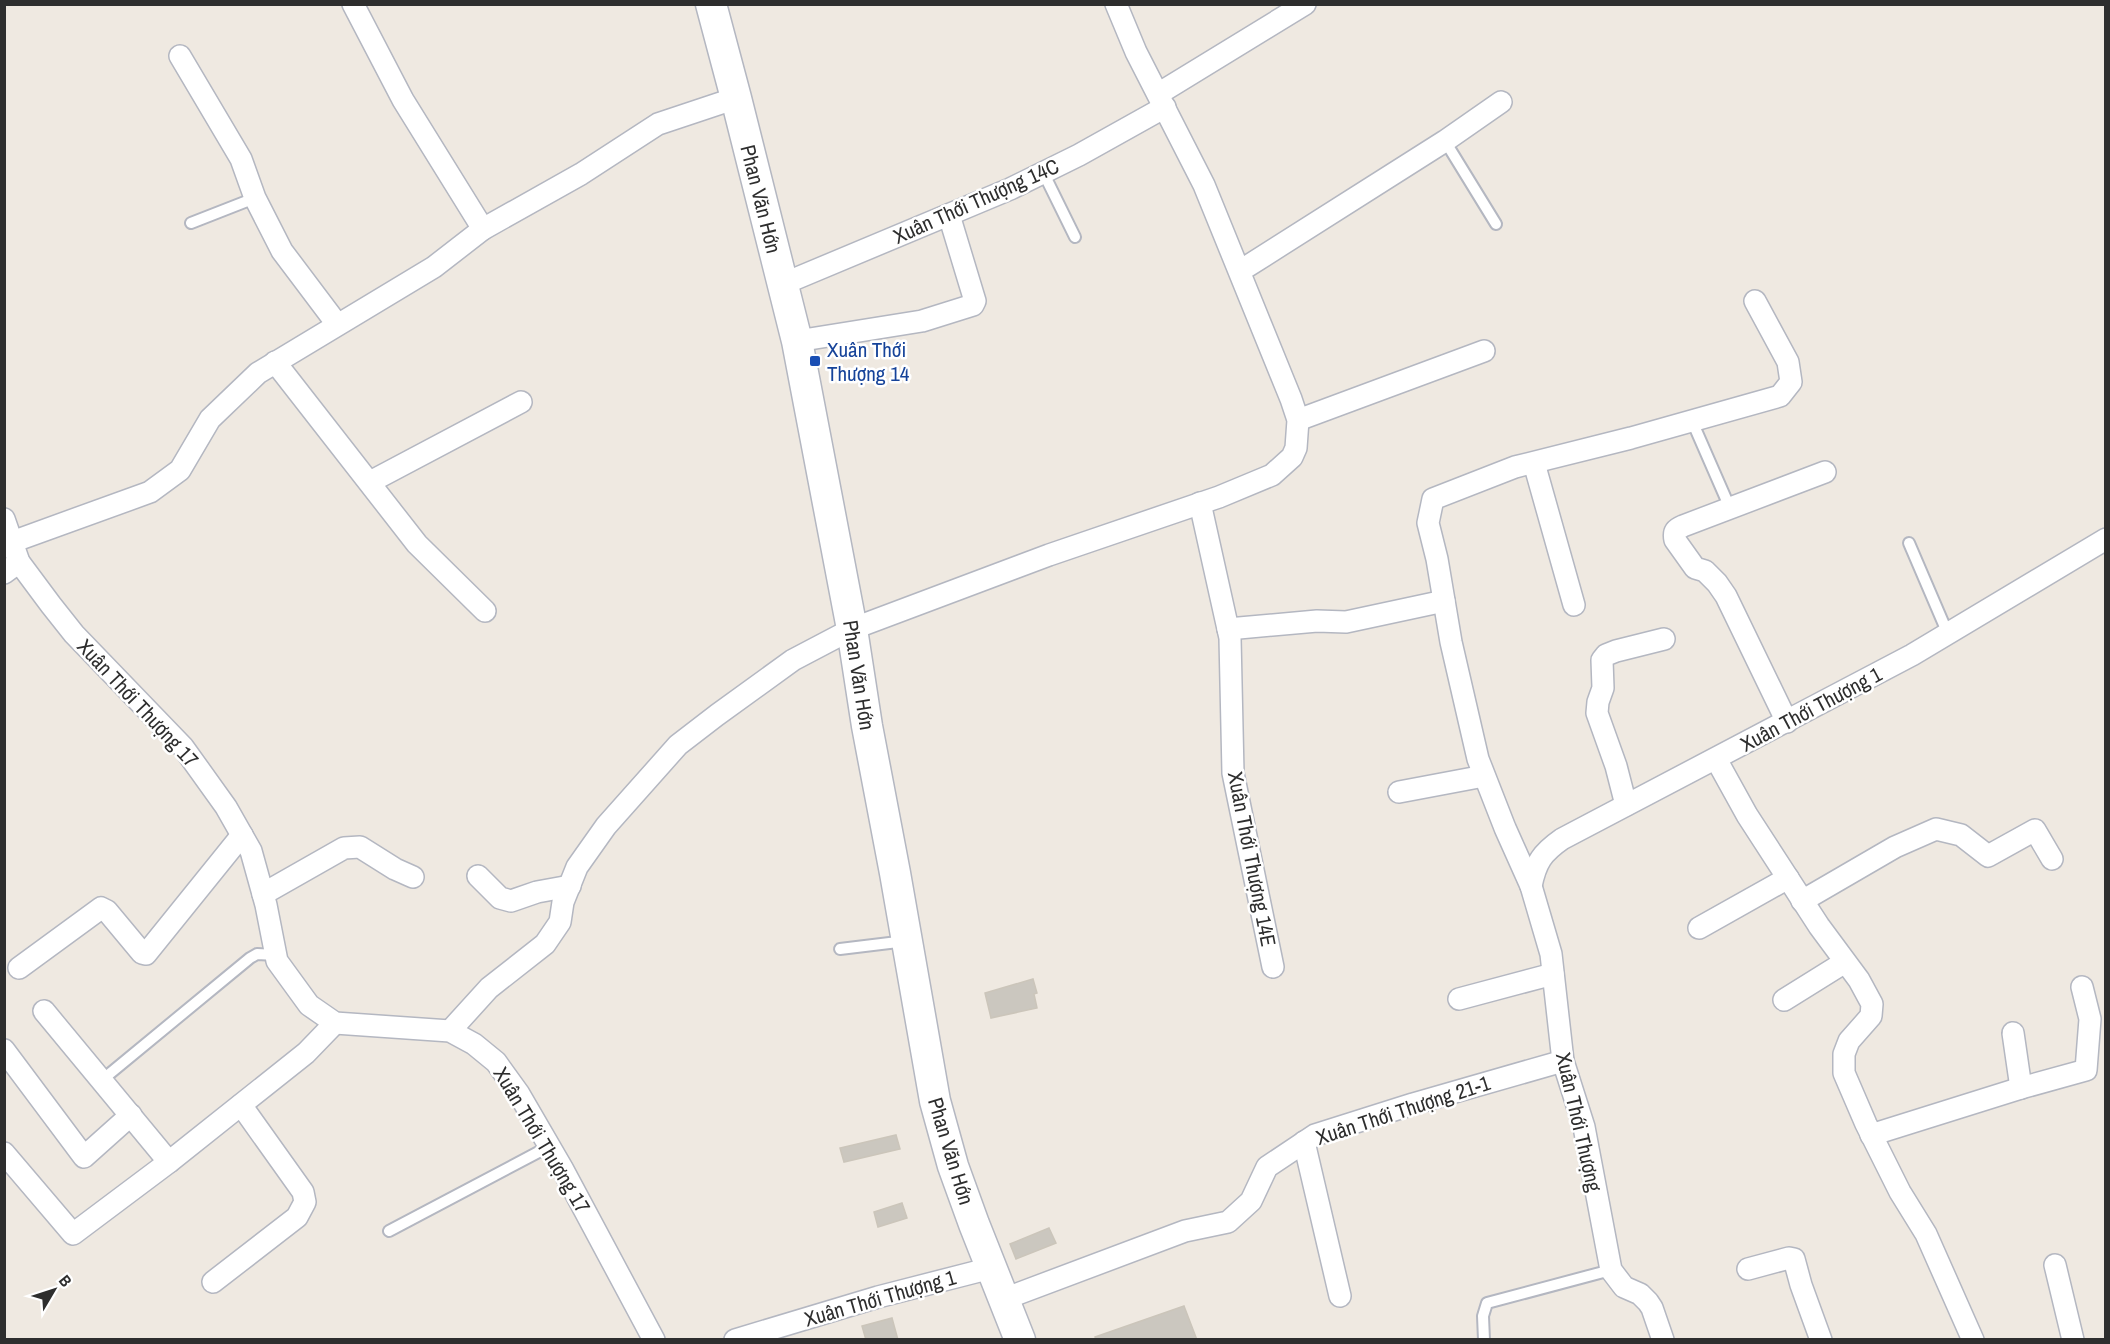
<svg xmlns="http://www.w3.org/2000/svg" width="2110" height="1344" font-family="'Archivo Narrow',sans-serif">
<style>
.building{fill:#cbc7bf;stroke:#cbc5ba;stroke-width:1.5}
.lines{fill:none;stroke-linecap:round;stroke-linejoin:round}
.service-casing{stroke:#b4b7c1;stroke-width:14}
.minor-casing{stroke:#b4b7c1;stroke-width:24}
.secondary-casing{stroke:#b4b7c1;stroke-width:33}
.service{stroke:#fff;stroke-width:10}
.minor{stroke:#fff;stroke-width:21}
.secondary{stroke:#fff;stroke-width:30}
.transit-dot{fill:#1a4fb4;stroke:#fff;stroke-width:2}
.labels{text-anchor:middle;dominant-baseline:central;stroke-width:5;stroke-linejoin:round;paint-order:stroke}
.street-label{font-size:21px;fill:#2e2e2e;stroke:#fff}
.transit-label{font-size:21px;fill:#164399;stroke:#fff;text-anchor:start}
</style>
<rect width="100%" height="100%" fill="#efe9e1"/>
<g class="building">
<polygon points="1033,979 1037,993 1034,994 1037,1008 991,1018 985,993"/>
<polygon points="896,1135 900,1149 844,1162 840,1148"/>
<polygon points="902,1203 907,1218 878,1227 874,1212"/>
<polygon points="1049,1228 1056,1243 1016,1259 1010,1244"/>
<polygon points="1184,1306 1197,1340 1096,1340 1095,1337"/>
<polygon points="892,1318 898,1340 866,1340 862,1326"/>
</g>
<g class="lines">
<defs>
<g id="service">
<polyline points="1445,141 1496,224"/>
<polyline points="1043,172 1075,237"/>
<polyline points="191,223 255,198"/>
<polyline points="1692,421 1730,508"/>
<polyline points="1909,543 1948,634"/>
<polyline points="840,949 906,941"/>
<polyline points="102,1080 250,958 257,954 276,955"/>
<polyline points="389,1231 548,1147"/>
<polyline points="1484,1340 1483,1316 1487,1303 1611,1270"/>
</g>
<g id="minor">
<polyline points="353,4 403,100 483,229"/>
<polyline points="180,56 241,159 255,198 282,251 337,324"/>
<polyline points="1158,94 1305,4"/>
<polyline points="1240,271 1445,141 1501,102"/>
<polyline points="783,284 1010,189 1079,155 1165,107"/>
<polyline points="797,341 922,321 973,305 975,301 949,215"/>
<polyline points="275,362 417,544 485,611"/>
<polyline points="1298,420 1484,351"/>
<polyline points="1534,463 1574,605"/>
<polyline points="370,482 521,402"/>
<polyline points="1200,503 1230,638 1233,773 1273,967"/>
<polyline points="4,519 19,562 51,605 74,634 183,747 226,807 251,851 266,905 277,961 309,1005 335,1023 450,1031 474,1044 496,1062 519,1094 562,1168 654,1340"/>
<polyline points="12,542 150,492 180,470 210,419 258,373 434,267 483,229 581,174 658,124 736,98"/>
<polyline points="4,573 19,562"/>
<polyline points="1228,629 1317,621 1346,622 1444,601"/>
<path d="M 1787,722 L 1726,596 L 1717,583 L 1705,571 L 1695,568 L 1675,540 C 1673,531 1676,529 1683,526 L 1825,472"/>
<polyline points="1716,759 1747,815 1819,926 1859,980 1872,1004 1871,1016 1849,1041 1844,1054 1844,1073 1866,1124 1900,1192 1926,1234 1973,1340"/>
<polyline points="1399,792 1484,776"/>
<polyline points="1626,805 1616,766 1597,713 1598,702 1603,688 1602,660 1606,655 1616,651 1664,639"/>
<polyline points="478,876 500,898 511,901 537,892 570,886"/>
<path d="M 1531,886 C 1536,862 1542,853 1562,839 L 1912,655 L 2106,539"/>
<polyline points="263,894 344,848 360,847 395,869 413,877"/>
<polyline points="1802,901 1895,847 1936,829 1961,835 1988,856 2035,830 2052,859"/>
<polyline points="1699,928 1788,878"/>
<polyline points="19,968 101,908 107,911 142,953 146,954 242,835"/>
<polyline points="1459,999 1553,974"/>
<polyline points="1784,1000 1845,962"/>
<polyline points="44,1011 169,1162"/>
<polyline points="450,1031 489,988 545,944 560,922 563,902 577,867 606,826 678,745 717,715 793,660 852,629 1049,555 1219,497 1272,475 1292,457 1296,448 1298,420 1291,399 1204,185 1136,52 1116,4"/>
<polyline points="2013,1033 2021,1088"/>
<polyline points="4,1050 84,1157 131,1115"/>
<polyline points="1871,1135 2021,1088 2086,1070 2090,1019 2082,987"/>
<polyline points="1304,1142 1340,1296"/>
<polyline points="4,1153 73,1234 169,1162 306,1053 335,1023"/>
<polyline points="2055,1265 2073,1340"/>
<polyline points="1748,1269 1789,1258 1794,1259 1801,1285 1821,1340"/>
<polyline points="213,1282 297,1217 305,1202 303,1192 241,1105"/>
<polyline points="1004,1299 1185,1231 1228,1222 1251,1201 1267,1167 1315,1135 1413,1104 1563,1061"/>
<polyline points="735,1340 878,1297 991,1268"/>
<polyline points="1663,1340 1652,1308 1648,1302 1640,1294 1624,1287 1611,1270 1584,1127 1563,1061 1551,954 1531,886 1505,828 1478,759 1451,642 1437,559 1428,523 1433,499 1515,467 1631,438 1780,396 1791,382 1788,362 1755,301"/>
</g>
<polyline id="secondary" points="711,4 736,98 797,341 852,629 867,726 895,873 935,1101 953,1166 974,1224 1020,1340"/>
</defs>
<use href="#service" class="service-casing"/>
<use href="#minor" class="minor-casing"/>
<use href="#secondary" class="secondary-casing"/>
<use href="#service" class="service"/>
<use href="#minor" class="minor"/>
<use href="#secondary" class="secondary"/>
</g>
<rect class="transit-dot" x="809" y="355" width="12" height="12" rx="3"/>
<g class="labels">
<g class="street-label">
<text transform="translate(761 199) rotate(76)">Phan Văn Hớn</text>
<text transform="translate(976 201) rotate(-24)">Xuân Thới Thượng 14C</text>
<text transform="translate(859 675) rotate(81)">Phan Văn Hớn</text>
<text transform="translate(138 703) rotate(47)">Xuân Thới Thượng 17</text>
<text transform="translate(1811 709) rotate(-28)">Xuân Thới Thượng 1</text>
<text transform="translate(1252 859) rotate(79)">Xuân Thới Thượng 14E</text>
<text transform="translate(1403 1110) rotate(-18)">Xuân Thới Thượng 21-1</text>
<text transform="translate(1579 1122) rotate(77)">Xuân Thới Thượng</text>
<text transform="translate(542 1140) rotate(59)">Xuân Thới Thượng 17</text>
<text transform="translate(951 1151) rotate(73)">Phan Văn Hớn</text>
<text transform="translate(880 1298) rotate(-16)">Xuân Thới Thượng 1</text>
</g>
<g class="transit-label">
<text x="827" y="349">Xuân Thới<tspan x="827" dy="24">Thượng 14</tspan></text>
</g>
</g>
<rect width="2110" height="1344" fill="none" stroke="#2e2e2e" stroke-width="12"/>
<g transform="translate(54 1290) rotate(51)" stroke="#ffffff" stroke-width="4.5" paint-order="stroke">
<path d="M0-4.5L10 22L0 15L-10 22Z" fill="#2e2e2e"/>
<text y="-9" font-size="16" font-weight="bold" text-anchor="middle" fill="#2e2e2e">B</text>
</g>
</svg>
